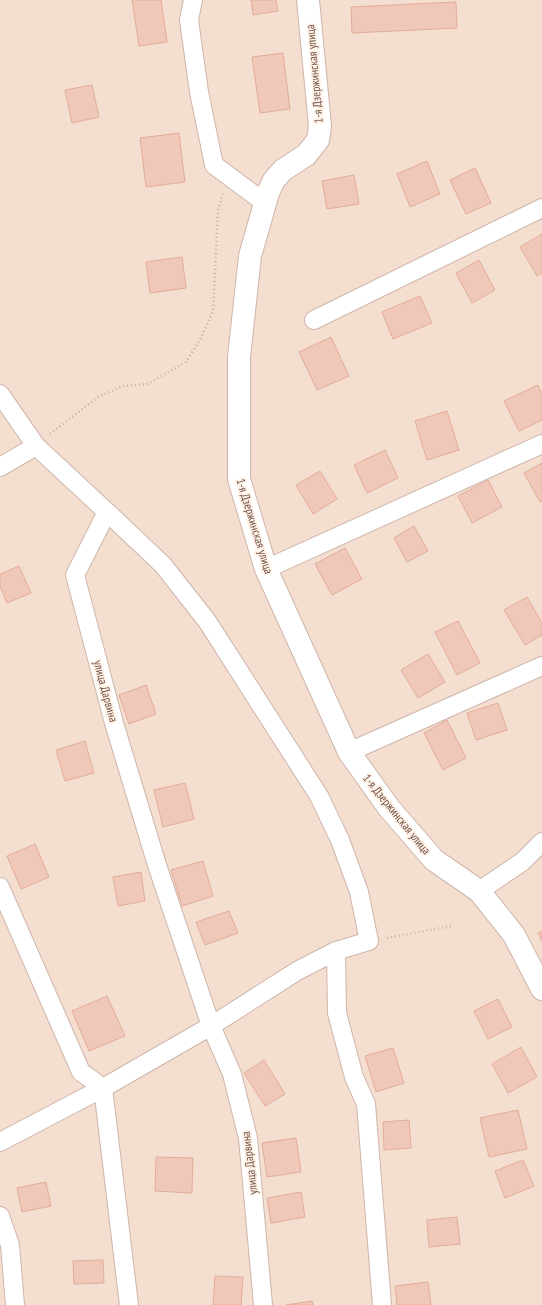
<svg xmlns="http://www.w3.org/2000/svg" width="542" height="1305" font-family="'PT Sans Narrow',sans-serif">
<style>
.residential{fill:#f3decf}
.building{fill:#f0c8b9;stroke:#e3ac9a}
.lines{fill:none;stroke-linecap:round;stroke-linejoin:round}
.minor-casing{stroke:#ceb6ab;stroke-width:20}
.tertiary-casing{stroke:#ceb6ab;stroke-width:24}
.path{stroke:#d5ab9d;stroke-width:2.5;stroke-dasharray:1 3;stroke-linecap:butt}
.minor{stroke:#fff;stroke-width:18}
.tertiary{stroke:#fff;stroke-width:22}
.labels{text-anchor:middle;dominant-baseline:central;stroke-width:3.5;stroke-linejoin:round;paint-order:stroke}
.street-label{font-size:12px;fill:#725248;stroke:#fff2e6}
</style>
<rect width="100%" height="100%" fill="#fceee1"/>
<rect class="residential" x="0" y="0" width="542" height="1305"/>
<g class="building">
<polygon points="132,0 161,0 167,42 139,46"/>
<polygon points="251,0 276,0 278,11 253,15"/>
<polygon points="456,2 457,28 352,33 351,7"/>
<polygon points="283,53 290,109 260,113 252,57"/>
<polygon points="92,85 99,117 72,123 65,90"/>
<polygon points="179,133 185,182 146,187 140,138"/>
<polygon points="427,161 440,194 410,207 397,174"/>
<polygon points="475,168 491,203 466,214 450,180"/>
<polygon points="354,175 359,204 327,209 322,181"/>
<polygon points="542,234 542,273 537,276 520,247"/>
<polygon points="182,257 186,288 150,293 146,262"/>
<polygon points="479,260 495,290 472,303 456,273"/>
<polygon points="420,296 432,323 393,339 382,312"/>
<polygon points="331,337 349,376 317,390 299,352"/>
<polygon points="538,385 542,394 542,420 519,431 504,401"/>
<polygon points="447,411 459,450 427,460 415,421"/>
<polygon points="385,450 398,478 367,493 354,465"/>
<polygon points="542,463 542,501 540,502 524,473"/>
<polygon points="320,471 337,499 313,514 296,485"/>
<polygon points="488,480 502,507 472,523 458,496"/>
<polygon points="414,526 428,551 407,562 394,538"/>
<polygon points="345,548 362,579 332,595 315,564"/>
<polygon points="19,566 31,593 7,603 0,586 0,574"/>
<polygon points="527,597 542,623 542,635 525,645 504,610"/>
<polygon points="458,621 480,663 457,675 435,632"/>
<polygon points="428,654 445,682 418,698 401,670"/>
<polygon points="146,685 156,714 129,724 119,695"/>
<polygon points="498,703 507,730 476,740 467,713"/>
<polygon points="447,720 466,758 443,770 424,733"/>
<polygon points="85,741 94,773 65,781 56,750"/>
<polygon points="185,783 194,819 163,827 154,790"/>
<polygon points="35,844 49,877 21,889 7,856"/>
<polygon points="203,861 213,896 182,906 171,870"/>
<polygon points="141,872 145,901 118,906 113,877"/>
<polygon points="229,911 238,933 205,945 196,922"/>
<polygon points="542,931 542,941 538,933"/>
<polygon points="107,996 125,1036 89,1051 72,1011"/>
<polygon points="498,999 512,1027 488,1039 474,1011"/>
<polygon points="521,1047 537,1077 508,1093 492,1064"/>
<polygon points="393,1048 404,1083 376,1092 365,1056"/>
<polygon points="264,1060 285,1094 265,1106 244,1073"/>
<polygon points="518,1110 527,1149 489,1157 480,1118"/>
<polygon points="409,1120 411,1148 384,1150 383,1122"/>
<polygon points="296,1138 301,1172 267,1177 262,1143"/>
<polygon points="156,1157 193,1158 192,1193 155,1191"/>
<polygon points="523,1160 534,1186 505,1198 495,1171"/>
<polygon points="46,1182 51,1206 22,1212 17,1188"/>
<polygon points="301,1192 305,1217 271,1223 267,1198"/>
<polygon points="457,1217 460,1244 429,1247 427,1220"/>
<polygon points="103,1260 104,1283 74,1284 73,1261"/>
<polygon points="215,1276 243,1277 241,1305 213,1305"/>
<polygon points="428,1282 431,1305 397,1305 395,1286"/>
<polygon points="312,1301 313,1305 286,1305"/>
</g>
<g class="lines">
<defs>
<g id="minor">
<polyline points="193,0 189,20 199,92 214,165 265,203"/>
<polyline points="314,320 542,208"/>
<polyline points="0,394 36,446 107,512 75,575 114,723 157,865 211,1026 232,1074 248,1138 263,1305"/>
<polyline points="0,467 36,446"/>
<polyline points="266,569 542,444"/>
<polyline points="349,752 542,666"/>
<polyline points="0,887 81,1072 103,1088 129,1305"/>
<polyline points="479,891 522,862 542,842"/>
<polyline points="336,951 337,1013 354,1077 366,1104 382,1305"/>
<polyline points="0,1142 103,1088 211,1026 297,971 336,951 369,941 359,892 340,840 319,796 207,621 163,565 107,512"/>
<polyline points="0,1216 10,1245 15,1305"/>
</g>
<polyline id="tertiary" points="308,0 320,126 318,140 306,155 283,170 274,180 268,193 250,256 239,357 239,479 266,569 349,752 389,808 434,860 479,891 514,935 542,989"/>
</defs>
<use href="#minor" class="minor-casing"/>
<use href="#tertiary" class="tertiary-casing"/>
<g class="path">
<polyline points="50,434 98,397 123,386 148,384 186,362 201,338 213,311 218,211 223,193"/>
<polyline points="387,938 451,926"/>
</g>
<use href="#minor" class="minor"/>
<use href="#tertiary" class="tertiary"/>
</g>
<g class="labels">
<g class="street-label">
<text transform="translate(314 74) rotate(-95)">1-я Дзержинская улица</text>
<text transform="translate(255 526) rotate(73)">1-я Дзержинская улица</text>
<text transform="translate(106 691) rotate(75)">улица Дарвина</text>
<text transform="translate(397 814) rotate(51)">1-я Дзержинская улица</text>
<text transform="translate(249 1163) rotate(-97)">улица Дарвина</text>
</g>
</g>
</svg>
